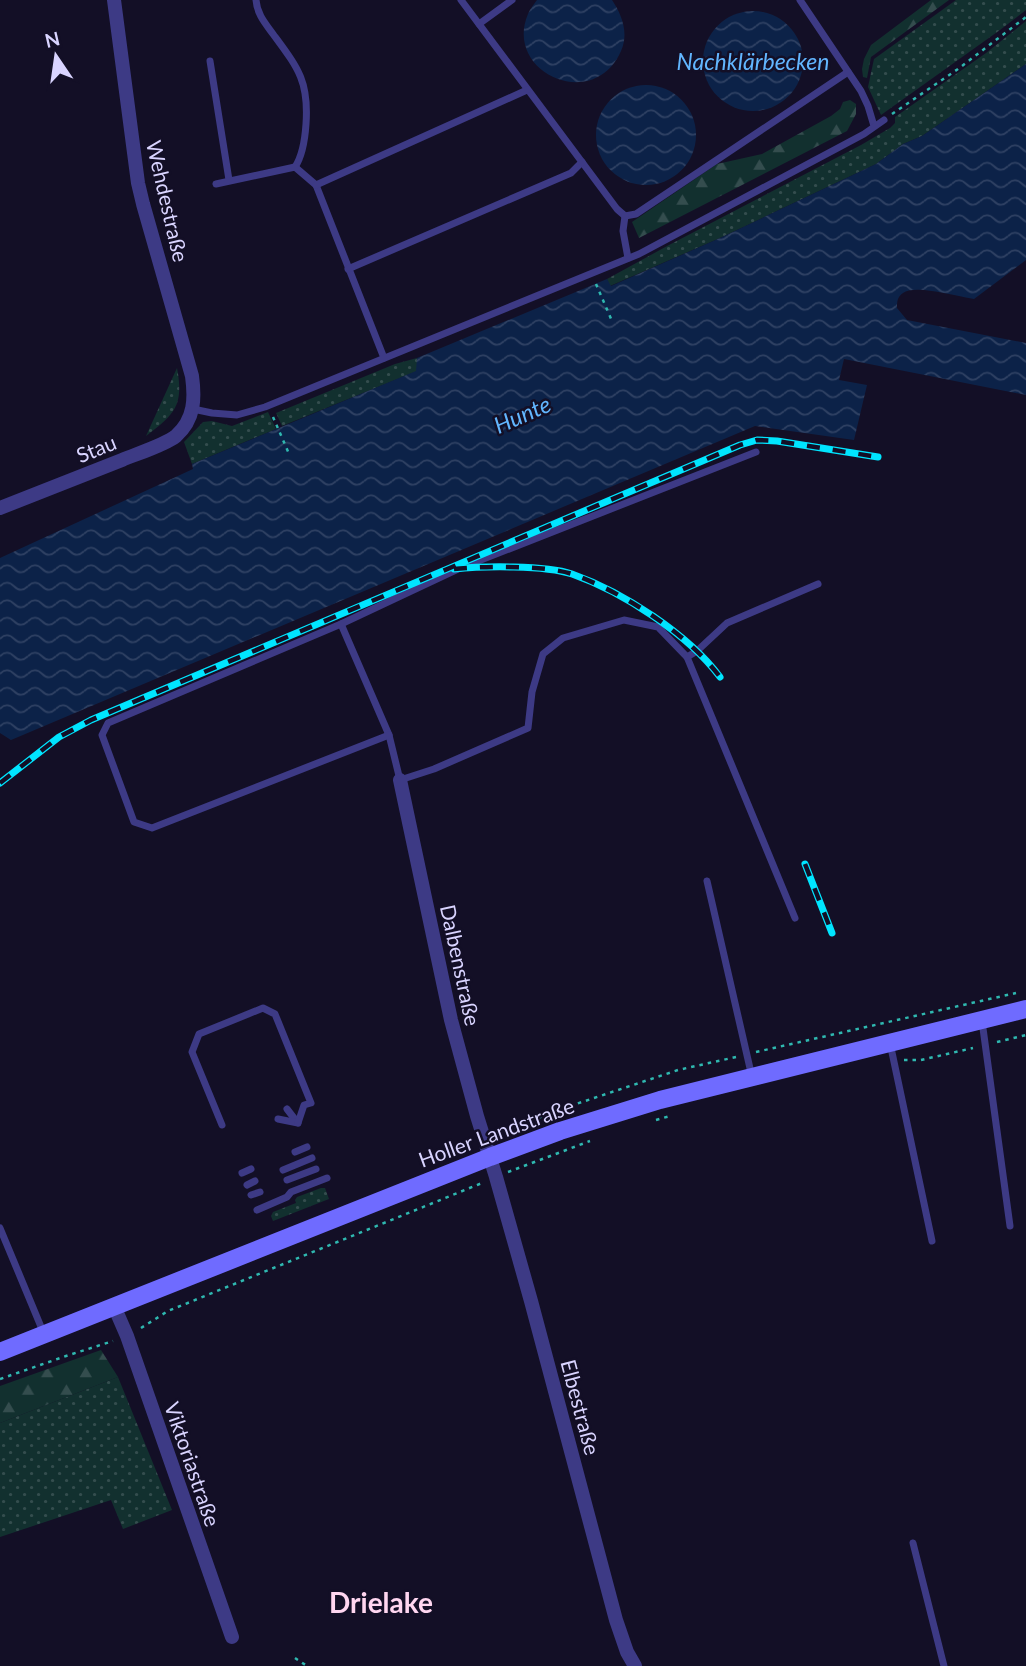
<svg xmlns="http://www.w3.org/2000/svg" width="1026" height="1666" font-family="Lato,sans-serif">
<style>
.grass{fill:url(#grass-dots)}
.forest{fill:url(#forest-firs)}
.water{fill:url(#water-waves)}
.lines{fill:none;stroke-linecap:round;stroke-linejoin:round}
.path{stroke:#2fb8b0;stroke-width:2.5;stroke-dasharray:3.5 5;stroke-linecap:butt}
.service{stroke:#3d3a85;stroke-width:7}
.minor{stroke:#3d3a85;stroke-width:14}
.secondary{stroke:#6f6bff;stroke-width:18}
.rail-casing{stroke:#00e5ff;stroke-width:7}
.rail{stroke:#130f26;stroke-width:4.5;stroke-dasharray:13;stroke-linecap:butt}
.labels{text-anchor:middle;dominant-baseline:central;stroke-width:5;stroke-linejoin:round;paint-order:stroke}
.street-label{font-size:21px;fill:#d9d4ff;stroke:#130f26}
.water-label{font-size:23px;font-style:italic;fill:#62b6ff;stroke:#130f26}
.district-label{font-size:28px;font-weight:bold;fill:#ffd6f0;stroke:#130f26}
</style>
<defs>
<pattern id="grass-dots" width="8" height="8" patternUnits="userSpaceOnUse" patternTransform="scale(1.75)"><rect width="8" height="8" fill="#12302f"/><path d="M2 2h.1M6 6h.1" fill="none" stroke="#344d4e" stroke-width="1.8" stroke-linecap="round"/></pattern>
<pattern id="forest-firs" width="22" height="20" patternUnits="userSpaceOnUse" patternTransform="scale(1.75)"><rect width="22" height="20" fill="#12302f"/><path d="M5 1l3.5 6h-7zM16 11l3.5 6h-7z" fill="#344d4e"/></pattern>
<pattern id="water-waves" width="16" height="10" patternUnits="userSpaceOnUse" patternTransform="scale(1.75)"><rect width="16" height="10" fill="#0c2248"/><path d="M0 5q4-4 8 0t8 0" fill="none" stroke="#2f4163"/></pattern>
</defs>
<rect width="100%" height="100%" fill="#130f26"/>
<g class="grass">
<polygon points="956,0 1026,0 1026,10 1000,30 881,115 868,87 874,59"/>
<polygon points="1026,21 1026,64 922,136 903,144 876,164 720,238 610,286 607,279 669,245 861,145 890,128 895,123 895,117 986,53"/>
<polygon points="417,358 417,371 282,426 276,413 395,364"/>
<path d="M 177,368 C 184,405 175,414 146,436 Z"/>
<polygon points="268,412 276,429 192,464 184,442 203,422 212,421 232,426"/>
<polygon points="321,1188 325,1188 329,1199 273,1221 271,1216 273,1212 296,1203 295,1200 297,1197"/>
<polygon points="118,1377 172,1510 123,1529 111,1500 0,1537 0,1423"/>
</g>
<g class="forest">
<polygon points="931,0 949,0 871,57 867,78 863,77 862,69 864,59 871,45"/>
<polygon points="850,100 856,104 856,114 847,131 639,238 632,222 717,164 762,154 831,116 840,109 843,102"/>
<polygon points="101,1350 118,1377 0,1423 0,1386"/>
</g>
<g class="water">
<path d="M 537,0 L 612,0 C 622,15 629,33 621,51 C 594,113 503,73 528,14 C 530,9 534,4 537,0 Z"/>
<circle cx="753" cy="61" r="50"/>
<path d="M 1026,64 L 1026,260 L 974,299 C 958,297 915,284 903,293 C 897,297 897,302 897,308 L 907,320 L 1026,343 L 1026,395 L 844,359 L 839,380 L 867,385 L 854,440 L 755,426 L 11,740 L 0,733 L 0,558 L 193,469 L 192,464 L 416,371 L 417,358 L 607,279 L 611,286 L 720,238 L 876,164 L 903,144 L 922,136 Z"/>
<circle cx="646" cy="135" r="50"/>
</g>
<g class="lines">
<g class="path">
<polyline points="892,114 958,69 1026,17"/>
<polyline points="596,284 612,321"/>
<polyline points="273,417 290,456"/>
<polyline points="997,1042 1026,1035"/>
<polyline points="756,1052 1016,993"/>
<polyline points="904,1060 921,1060 973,1048"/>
<polyline points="656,1120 670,1116"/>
<polyline points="507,1132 552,1112 678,1070 736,1057"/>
<polyline points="508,1172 590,1141"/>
<polyline points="141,1328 168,1311 482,1183"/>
<polyline points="0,1379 66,1356 113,1341"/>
<polyline points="295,1658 307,1666"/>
</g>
<g class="service">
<path d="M 256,0 C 257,14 265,23 273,34 C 298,68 309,81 306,124 C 305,139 303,155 295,167"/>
<polyline points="461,0 617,209 625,216 636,214 848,72"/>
<polyline points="800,0 861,91 868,106 874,126"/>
<polyline points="479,24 512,0"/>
<polyline points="210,61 229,180"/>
<polyline points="216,184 295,167 316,185 384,358"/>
<polyline points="316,185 527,90"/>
<polyline points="625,216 623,231 628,258"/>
<polyline points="348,269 571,173 582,162"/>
<polyline points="193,409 212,413 237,415 265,407 639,254 864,134 884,120"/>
<polyline points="341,624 389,735 400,780 434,769 528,728 532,692 543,654 563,638 624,620 658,627 687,657 795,918"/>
<polyline points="687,657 697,651 727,623 818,584"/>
<polyline points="389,735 152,828 134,822 102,735 108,723 341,624 458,569 756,452"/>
<polyline points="707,881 752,1077"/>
<polyline points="982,1021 1010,1226"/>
<polyline points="890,1043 932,1241"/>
<polyline points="287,1109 297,1122"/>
<polyline points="278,1119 298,1123"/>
<polyline points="222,1125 192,1052 199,1034 263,1008 275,1014 311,1103 304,1105 298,1123"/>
<polyline points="295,1152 307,1147"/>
<polyline points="283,1170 312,1158"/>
<polyline points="242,1173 251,1169"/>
<polyline points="287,1180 316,1169"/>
<polyline points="247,1185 255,1181"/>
<polyline points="251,1195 260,1192"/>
<polyline points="257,1210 287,1197 291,1192 327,1178"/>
<polyline points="0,1228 44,1334"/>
<polyline points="913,1543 944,1666"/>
</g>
<g class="minor">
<path d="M 0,508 C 41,492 81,476 122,460 C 136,454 165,445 176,436 C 195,419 195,398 192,376 L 143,204 L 138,183 L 114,0"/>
<polyline points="400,780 451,1020 477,1116 496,1177 531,1301 616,1620 627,1652 635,1666"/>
<polyline points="114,1306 127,1336 232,1637"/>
</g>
<polyline class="secondary" points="0,1352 490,1157 560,1131 660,1100 1026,1009"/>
<defs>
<g id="rail">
<path d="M 454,569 C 483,566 545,565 572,574 C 623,592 688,634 720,677"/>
<polyline points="0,783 59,737 91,720 740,445 757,440 777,441 878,457"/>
<polyline points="805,864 832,933"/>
</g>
</defs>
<use href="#rail" class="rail-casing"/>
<use href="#rail" class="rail"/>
</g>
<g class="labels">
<g class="street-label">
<text transform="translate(168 201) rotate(77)">Wehdestraße</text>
<text transform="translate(96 448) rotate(-22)">Stau</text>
<text transform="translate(461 965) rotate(78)">Dalbenstraße</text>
<text transform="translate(496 1132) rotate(-20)">Holler Landstraße</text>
<text transform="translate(581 1407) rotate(75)">Elbestraße</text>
<text transform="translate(193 1464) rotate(71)">Viktoriastraße</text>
</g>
<g class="water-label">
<text x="753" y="61">Nachklärbecken</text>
<text transform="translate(522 414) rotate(-24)">Hunte</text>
</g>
<g class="district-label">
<text x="381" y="1602">Drielake</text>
</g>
</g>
<g transform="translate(56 56) rotate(347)" stroke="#130f26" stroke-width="5" paint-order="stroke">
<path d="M0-5L12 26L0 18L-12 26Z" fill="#d9d4ff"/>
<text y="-10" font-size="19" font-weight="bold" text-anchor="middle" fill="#d9d4ff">N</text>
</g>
</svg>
